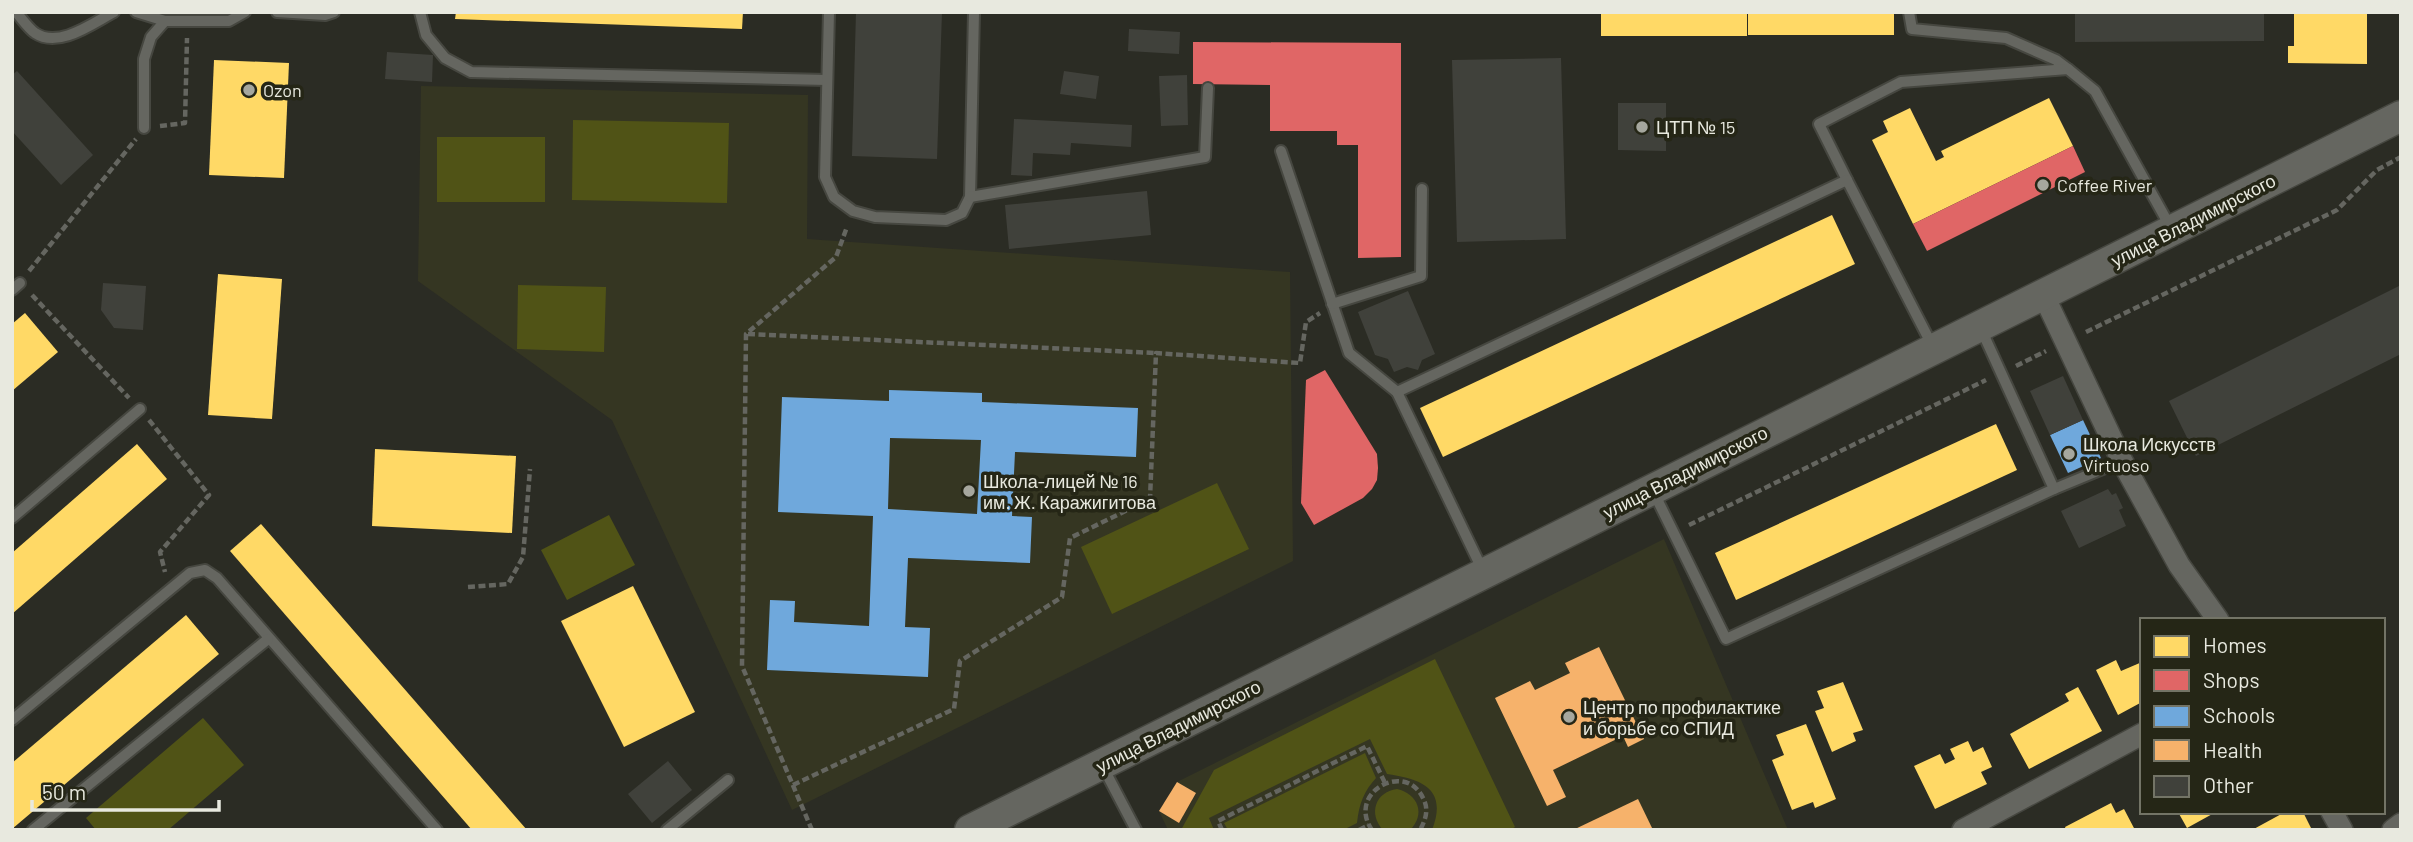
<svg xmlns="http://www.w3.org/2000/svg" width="2413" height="842" font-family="Barlow,sans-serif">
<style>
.built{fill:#353622}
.green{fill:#505316}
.homes{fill:#ffd966}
.shops{fill:#e06666}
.schools{fill:#6fa8dc;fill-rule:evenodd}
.health{fill:#f6b26b}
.building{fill:#40413b}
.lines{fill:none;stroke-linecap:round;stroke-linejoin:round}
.lane-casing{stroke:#464740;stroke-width:14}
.street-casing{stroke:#464740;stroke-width:24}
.secondary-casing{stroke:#464740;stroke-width:33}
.path{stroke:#656660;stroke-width:4.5;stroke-dasharray:7 3.5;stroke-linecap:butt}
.lane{stroke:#656660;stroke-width:10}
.street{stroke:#656660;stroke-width:21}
.secondary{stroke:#656660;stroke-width:30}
.poi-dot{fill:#a6a79e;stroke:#252616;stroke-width:2.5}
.labels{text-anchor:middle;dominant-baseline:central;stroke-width:7;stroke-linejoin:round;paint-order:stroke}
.poi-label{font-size:18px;fill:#e8e9df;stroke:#252616;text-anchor:start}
.street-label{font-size:18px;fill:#e8e9df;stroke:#252616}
</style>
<rect width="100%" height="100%" fill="#2b2c24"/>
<g class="built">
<polygon points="421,86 808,95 807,239 1290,272 1293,561 792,810 612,420 418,281"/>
<polygon points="1664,539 1788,830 1168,830 1159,811 1179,823 1196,794 1177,782"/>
</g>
<g class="green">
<polygon points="573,120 729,123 727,203 572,200"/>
<rect x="437" y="137" width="108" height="65"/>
<polygon points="518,285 606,287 604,352 517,349"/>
<polygon points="1217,483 1249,549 1112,614 1081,547"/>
<polygon points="609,515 635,565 567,600 541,550"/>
<path d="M 1435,659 L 1515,827 L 1510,830 L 1432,830 C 1448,789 1422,779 1387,774 L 1370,739 L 1209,818 L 1214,830 L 1181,830 L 1214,770 Z"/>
<polygon points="203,718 244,765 168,830 96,830 86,818"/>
<path d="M 1365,753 L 1376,778 C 1364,791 1359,804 1357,823 L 1343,830 L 1228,830 L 1224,823 Z"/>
<path d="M 1397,789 C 1418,794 1426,814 1410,830 L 1383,830 C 1368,814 1375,792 1397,789 Z"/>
</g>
<g class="homes">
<polygon points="456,12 743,12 742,29 455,19"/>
<rect x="1601" y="12" width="146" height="24"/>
<rect x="1748" y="12" width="146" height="23"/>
<polygon points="2294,12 2367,12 2367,64 2288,63 2288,46 2294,46"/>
<polygon points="214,60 289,63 284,178 209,175"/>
<polygon points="2049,98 2073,146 1913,224 1872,140 1888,132 1883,121 1910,108 1936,161 1944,157 1941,151"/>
<polygon points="1832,215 1855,264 1443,457 1420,408"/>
<polygon points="218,274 282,279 272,419 208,415"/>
<polygon points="25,313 58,352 12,391 12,324"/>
<polygon points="1996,424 2017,470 1736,600 1715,553"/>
<polygon points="137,444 167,479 12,614 12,553"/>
<polygon points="375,449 516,456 512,533 372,526"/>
<polygon points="261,524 527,830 472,830 230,551"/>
<polygon points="633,586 695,712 624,747 561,621"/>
<polygon points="186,615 219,654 12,829 12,763"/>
<polygon points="2116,660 2121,671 2142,662 2142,702 2118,715 2096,670"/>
<polygon points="1843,682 1863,730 1853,733 1856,741 1832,752 1815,711 1824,708 1817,691"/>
<polygon points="2078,687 2102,731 2029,769 2010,734 2069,701 2065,694"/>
<polygon points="1806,724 1836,799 1815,808 1813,802 1792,810 1772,760 1784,755 1776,735"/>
<polygon points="1968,741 1973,752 1983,747 1992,767 1981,772 1987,784 1935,809 1914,766 1940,754 1945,764 1955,759 1950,749"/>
<polygon points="2111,803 2116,813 2124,809 2135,830 2066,830 2065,827"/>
<polygon points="2178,812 2216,812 2187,828"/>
<polygon points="2285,812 2303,812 2312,830 2252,830"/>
</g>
<g class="shops">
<polygon points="1193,42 1401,43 1401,257 1358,258 1358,145 1337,145 1337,131 1270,131 1270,85 1193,84"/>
<polygon points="2073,146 2085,172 1927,251 1913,224"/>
<polygon points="1325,370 1377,454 1378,468 1377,480 1372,489 1363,498 1314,525 1301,503 1306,380"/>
</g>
<g class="schools">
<path d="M 889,390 L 982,393 L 982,402 L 1138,408 L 1136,457 L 1015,452 L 1012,516 L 1032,517 L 1030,563 L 908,558 L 905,627 L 930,628 L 928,677 L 767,670 L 770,600 L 795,601 L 794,622 L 869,626 L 873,516 L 778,512 L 782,397 L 889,401 ZM 890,438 L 981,440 L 977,514 L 888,509 Z"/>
<polygon points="2083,420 2101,458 2068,473 2050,435"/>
</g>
<g class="health">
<polygon points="1599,647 1644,739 1628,747 1623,736 1553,770 1566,797 1547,806 1495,698 1530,681 1535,690 1570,673 1565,663"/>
<polygon points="1177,782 1196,793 1179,823 1159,811"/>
<polygon points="1638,799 1653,830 1573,830"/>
</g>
<g class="building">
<polygon points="856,12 942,12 937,159 852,156"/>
<polygon points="2075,12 2264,12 2264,41 2075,42"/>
<polygon points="1129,29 1180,32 1179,54 1128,51"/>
<polygon points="387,52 433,55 432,82 385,79"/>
<polygon points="1561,58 1566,239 1457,242 1452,60"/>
<polygon points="17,71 93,155 61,185 12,131 12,75"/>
<polygon points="1064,71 1099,76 1096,99 1060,94"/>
<polygon points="1187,75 1188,125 1161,126 1159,76"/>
<polygon points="1618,103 1666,103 1666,151 1618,150"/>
<polygon points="1014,119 1132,125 1131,147 1071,143 1070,155 1033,153 1032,176 1011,175"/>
<polygon points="1147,191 1151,235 1009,249 1005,205"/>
<polygon points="103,283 146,286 143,330 114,328 101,310"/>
<polygon points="2401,285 2401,354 2196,456 2169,401"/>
<polygon points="1408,291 1435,354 1422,360 1418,370 1407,367 1394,372 1388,359 1375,355 1358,312"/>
<polygon points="2063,376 2083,420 2050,435 2030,391"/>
<polygon points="2108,489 2112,495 2116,493 2123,508 2119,510 2126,526 2079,548 2061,511"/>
<polygon points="668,761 692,790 652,823 628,794"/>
</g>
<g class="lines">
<defs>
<g id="lane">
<path d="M 16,12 C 22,19 28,28 35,33 C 59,49 93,23 114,12"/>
<polyline points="136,12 165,21"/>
<polyline points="277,12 325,15 334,12"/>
<polyline points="420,12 426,35 445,58 471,72 827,80"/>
<polyline points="829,12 825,177 834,197 853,211 875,217 946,220 962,213 970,197 974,12"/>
<polyline points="1909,12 1912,29 2006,38 2056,60 2068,69"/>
<polyline points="144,128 144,59 151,37 165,21 229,21 245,12"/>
<polyline points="1281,151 1349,353 1397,392"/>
<polyline points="1847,180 1819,124 1901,82 2068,69 2095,91 2172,230"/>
<polyline points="970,197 1205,157 1208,88"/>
<polyline points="12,290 20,283"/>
<polyline points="1332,304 1421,276 1422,189"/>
<polyline points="2054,489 2122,461"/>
<polyline points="1653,491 1726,639 2054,489 1981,329"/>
<polyline points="12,518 140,409"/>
<polyline points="1483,571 1397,392 1847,180 1933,347"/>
<polyline points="12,720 190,573 205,570 217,578 437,830"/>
<polyline points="1103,767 1136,830"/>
<polyline points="33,830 268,639"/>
<polyline points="667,830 728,780"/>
</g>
<g id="street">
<polyline points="2044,296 2122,461 2179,565 2218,620"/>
<polyline points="2332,812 2342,830"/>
<polyline points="1963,830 2142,734"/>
<polyline points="2393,830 2401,824"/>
</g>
<polyline id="secondary" points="970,830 2401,116"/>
</defs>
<use href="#lane" class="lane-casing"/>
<use href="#street" class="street-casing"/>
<use href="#secondary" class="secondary-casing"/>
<g class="path">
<polyline points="160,126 185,123 187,38"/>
<polyline points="29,271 136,139"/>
<polyline points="32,295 129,398"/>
<polyline points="2086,332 2337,210 2377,170 2401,157"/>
<polyline points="748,334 1156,353"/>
<polyline points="2016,366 2046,351"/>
<polyline points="149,420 209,495 160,552 165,572"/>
<polyline points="1689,525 1986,380"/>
<polyline points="468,587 508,584 523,557 530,469"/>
<polyline points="793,785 954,709 960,661 1062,597 1070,538 1150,499 1156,353 1300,363 1306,322 1320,313"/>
<polyline points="812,830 742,666 746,334 836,257 847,227"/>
<polyline points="1222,830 1218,821 1367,746 1385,783"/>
<polyline points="1359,830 1369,825"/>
<path d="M 1372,830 C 1346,793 1405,760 1423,798 C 1429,809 1426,819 1420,830"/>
</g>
<use href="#lane" class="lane"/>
<use href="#street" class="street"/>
<use href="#secondary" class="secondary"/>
</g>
<g class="poi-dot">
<circle cx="249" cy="90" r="7"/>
<circle cx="1642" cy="127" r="7"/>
<circle cx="2043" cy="185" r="7"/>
<circle cx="2069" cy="454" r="7"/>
<circle cx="969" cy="491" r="7"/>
<circle cx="1569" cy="717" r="7"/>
</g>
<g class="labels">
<g class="poi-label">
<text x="263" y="90">Ozon</text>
<text x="1656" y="127">ЦТП № 15</text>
<text x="2057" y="185">Coffee River</text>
<text x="2083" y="444">Школа Искусств<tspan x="2083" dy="21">Virtuoso</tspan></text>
<text x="983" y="481">Школа-лицей № 16<tspan x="983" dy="21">им. Ж. Каражигитова</tspan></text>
<text x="1583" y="707">Центр по профилактике<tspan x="1583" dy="21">и борьбе со СПИД</tspan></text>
</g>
<g class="street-label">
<text transform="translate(2193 220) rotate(-27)">улица Владимирского</text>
<text transform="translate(1685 472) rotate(-27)">улица Владимирского</text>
<text transform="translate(1178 726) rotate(-27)">улица Владимирского</text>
</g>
</g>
<rect width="2413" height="842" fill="none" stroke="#e8e9df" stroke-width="28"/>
<rect x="2140" y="618" width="245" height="196" fill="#252616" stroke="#737466" stroke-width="2"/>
<rect x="2154" y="636" width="35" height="21" fill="#ffd966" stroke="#737466" stroke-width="2"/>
<text x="2203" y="653" font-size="21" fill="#e8e9df">Homes</text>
<rect x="2154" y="670" width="35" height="21" fill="#e06666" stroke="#737466" stroke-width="2"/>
<text x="2203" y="688" font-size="21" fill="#e8e9df">Shops</text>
<rect x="2154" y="706" width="35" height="21" fill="#6fa8dc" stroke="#737466" stroke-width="2"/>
<text x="2203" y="723" font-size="21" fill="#e8e9df">Schools</text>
<rect x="2154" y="740" width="35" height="21" fill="#f6b26b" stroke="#737466" stroke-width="2"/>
<text x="2203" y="758" font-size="21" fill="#e8e9df">Health</text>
<rect x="2154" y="776" width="35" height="21" fill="#40413b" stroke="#737466" stroke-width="2"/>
<text x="2203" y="793" font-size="21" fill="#e8e9df">Other</text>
<path d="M32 800v10h187v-10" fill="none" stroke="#e8e9df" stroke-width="3.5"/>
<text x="42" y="800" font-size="21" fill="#e8e9df" stroke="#252616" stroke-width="5" paint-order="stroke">50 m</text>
</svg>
